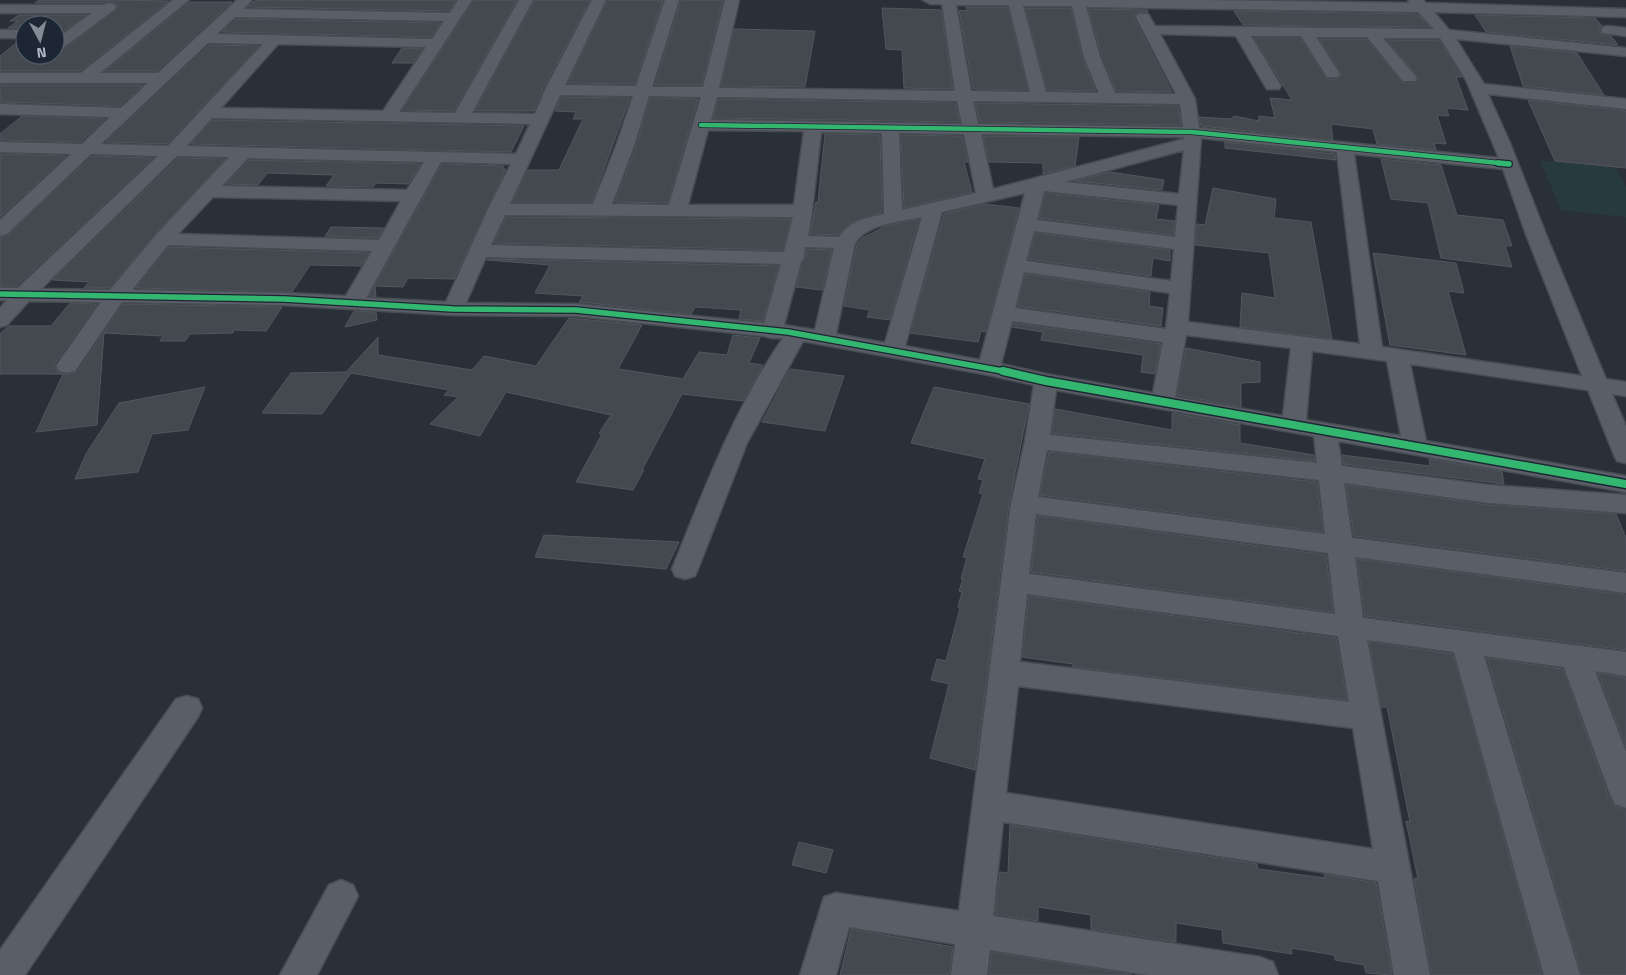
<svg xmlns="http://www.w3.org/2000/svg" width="1626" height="975" font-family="'Titillium Web',sans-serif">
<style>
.green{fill:#273a3e}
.building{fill:#444950;stroke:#52575f}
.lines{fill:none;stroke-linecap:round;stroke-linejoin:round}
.minor-casing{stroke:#484c53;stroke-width:3}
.minor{fill:#5a5e66;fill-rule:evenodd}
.cycleway-far2-casing{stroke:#1d2633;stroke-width:6}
.cycleway-far1-casing{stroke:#1d2633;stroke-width:8}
.cycleway-casing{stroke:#1d2633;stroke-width:11}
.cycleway-far2{stroke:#33b770;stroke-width:4.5}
.cycleway-far1{stroke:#33b770;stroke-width:5.5}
.cycleway{stroke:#33b770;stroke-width:8}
</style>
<rect width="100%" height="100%" fill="#2a3038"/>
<polygon class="green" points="1540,160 1616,168 1626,187 1626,217 1561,210"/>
<g class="building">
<polygon points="39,0 115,0 169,1 80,71 0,71 0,56 20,40 25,40 25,55 55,55 55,53 61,52 118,8 116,3 109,1 103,3 35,3"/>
<polygon points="258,0 456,0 449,11 247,7 253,2"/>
<polygon points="474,0 517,0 454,111 402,110"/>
<polygon points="535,0 590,0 543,89 534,111 475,111"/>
<polygon points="608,0 663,0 635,84 568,83"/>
<polygon points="681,0 723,0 702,85 655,85"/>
<polygon points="190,2 232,2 157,71 105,71"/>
<polygon points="966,7 1008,7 1028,90 973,89 959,10 967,11"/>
<polygon points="882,8 941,10 953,89 904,88 902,50 886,49"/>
<polygon points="1025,8 1071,8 1082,57 1096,91 1047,90"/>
<polygon points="1088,9 1147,10 1148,12 1136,13 1134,18 1172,92 1116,91 1102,56"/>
<polygon points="1234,11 1417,14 1430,27 1243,25"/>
<polygon points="19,15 86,15 55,38 55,25 25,25 25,28 8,28 18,21 10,21"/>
<polygon points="1475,15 1595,18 1602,26 1599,29 1601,34 1611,36 1618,45 1486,32"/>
<polygon points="236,19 441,23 431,37 222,32"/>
<polygon points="734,29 815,31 805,87 721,86"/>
<polygon points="1254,38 1300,38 1327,79 1337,79 1342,74 1319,39 1366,39 1403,83 1415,83 1419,78 1387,40 1439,40 1462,77 1456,77 1468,110 1446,108 1449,116 1437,115 1446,144 1434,143 1436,150 1377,144 1373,129 1331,124 1333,140 1201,126 1199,117 1232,119 1234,116 1259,121 1259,116 1275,118 1270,98 1292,100"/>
<polygon points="209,45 259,46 167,144 106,142"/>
<polygon points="1510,46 1577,53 1604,95 1523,86"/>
<polygon points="402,48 423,49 413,63 392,63"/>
<polygon points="0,85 143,85 120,106 0,102"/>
<polygon points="561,97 630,98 592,202 513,202 528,170 559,170 583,119 573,119 576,112 555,111"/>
<polygon points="650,98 698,99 668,203 615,202 636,147"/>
<polygon points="718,99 955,103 960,122 713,118"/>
<polygon points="1528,100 1626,111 1626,168 1555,161"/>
<polygon points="975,103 1178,106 1181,125 980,122"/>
<polygon points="22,116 105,119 81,142 0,140 0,134"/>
<polygon points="213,120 524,126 511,152 191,144"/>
<polygon points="825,134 880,135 882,212 852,222 838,235 810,234 816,202 818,202"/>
<polygon points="901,135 962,136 968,162 964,162 972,192 904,208"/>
<polygon points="983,136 1079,137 1075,166 1043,174 1043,163 989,162"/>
<polygon points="1225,142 1335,154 1336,160 1225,148"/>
<polygon points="0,154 66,156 0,217"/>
<polygon points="92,156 153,158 17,286 0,286 0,238 8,235"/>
<polygon points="178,158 225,159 155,234 109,288 84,288 89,282 53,280"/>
<polygon points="1381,159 1441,165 1457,215 1503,220 1512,246 1505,246 1512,267 1441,258 1428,203 1391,199"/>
<polygon points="249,160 421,164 408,184 376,183 373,187 326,186 334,175 267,173 258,185 226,184"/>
<polygon points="442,164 504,166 503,169 506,169 454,279 408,278 403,287 375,286 376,297 369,296"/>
<polygon points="1110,172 1164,180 1162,190 1075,181"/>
<polygon points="1213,188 1276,199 1274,218 1311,222 1332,339 1240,327 1242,293 1275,298 1269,253 1195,245 1197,224 1205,225"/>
<polygon points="1045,193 1159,205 1156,219 1175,221 1173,235 1039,218"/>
<polygon points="985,204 1019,208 986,332 981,331 978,342 910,333 944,214"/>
<polygon points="506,217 791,219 783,250 494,243"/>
<polygon points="919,219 890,320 867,317 870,310 844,306 857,244 862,238 886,226"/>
<polygon points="331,227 384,228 378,238 325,236"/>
<polygon points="1035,233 1170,250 1170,261 1153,258 1151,276 1028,259"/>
<polygon points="169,247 369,253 361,266 310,265 292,292 136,288"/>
<polygon points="807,249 832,250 822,290 796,287 803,263 806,258"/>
<polygon points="1373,253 1456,263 1464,293 1448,291 1466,355 1390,345"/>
<polygon points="487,259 779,266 763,321 739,319 741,310 695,307 691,314 579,302 583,296 535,293 550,265 487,260"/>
<polygon points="1025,274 1150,292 1149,306 1163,308 1161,326 1017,306"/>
<polygon points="70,303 97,304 54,365 57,372 67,375 77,372 123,304 282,307 266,331 234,330 233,333 190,334 185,341 160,341 163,336 104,333 97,425 36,432 63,374 0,374 0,334 9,326 51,326"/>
<polygon points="354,311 376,312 377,320 345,327"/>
<polygon points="569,318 642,325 618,369 683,379 699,352 727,355 733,335 760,338 749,363 763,365 743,401 682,394 642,470 644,470 633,490 576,482 602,434 599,433 611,415 506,392 480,436 430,424 458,397 444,395 449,390 351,373 322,414 262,413 291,373 346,372 378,337 378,355 472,370 484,356 536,366"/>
<polygon points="1013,323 1161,344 1155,374 1141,372 1143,355 1041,340 1043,332 1012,327"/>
<polygon points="1186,348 1260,362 1260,382 1241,383 1241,407 1177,395"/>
<polygon points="790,369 844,376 825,431 762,422"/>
<polygon points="205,387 188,430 152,434 138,472 75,479 86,454 119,403"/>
<polygon points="934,387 1029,404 1009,504 975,770 930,758 949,684 931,680 937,659 946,661 960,608 958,607 962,592 959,591 963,579 961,579 967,557 963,557 983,494 979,493 983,480 978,479 985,459 911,443"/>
<polygon points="1055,409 1172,430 1172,413 1240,425 1240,443 1314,455 1315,461 1052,433"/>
<polygon points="1049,452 1317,482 1323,532 1040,495"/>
<polygon points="1342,455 1430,466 1429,459 1502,472 1504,484 1344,464"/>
<polygon points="1346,485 1489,505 1616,514 1626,538 1626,571 1354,536"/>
<polygon points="1038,516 1326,555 1333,612 1031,572"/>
<polygon points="544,535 679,542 666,569 535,557"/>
<polygon points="1357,559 1626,595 1626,650 1365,616"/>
<polygon points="1029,596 1336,638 1347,700 1073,667 1073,664 1022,657"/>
<polygon points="1369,642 1453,654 1542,975 1432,975 1414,878 1418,879 1406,821 1410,822 1387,707 1381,707"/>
<polygon points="1487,658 1563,669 1608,795 1614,806 1626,810 1626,975 1582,975"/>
<polygon points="1598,673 1626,678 1626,747"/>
<polygon points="1010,825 1257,864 1258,869 1325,878 1324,874 1376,883 1392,975 1366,973 1364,965 1335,960 1334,955 1291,948 1292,954 1223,943 1222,930 1176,923 1176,942 1091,929 1091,915 1038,907 1038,921 995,914 1000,872 1008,873"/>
<polygon points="799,842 833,850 826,873 792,865"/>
<polygon points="851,929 953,947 949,975 840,975"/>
<polygon points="992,952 1131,974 1131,975 989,975"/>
</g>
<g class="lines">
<defs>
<g id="minor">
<path d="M 173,0 L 189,0 L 100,73 L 158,73 L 237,0 L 252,0 L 243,9 L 450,13 L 458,0 L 472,0 L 399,112 L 455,113 L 519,0 L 533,0 L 472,113 L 535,114 L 545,90 L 592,0 L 606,0 L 565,85 L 636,86 L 665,0 L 679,0 L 652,87 L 703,87 L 725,0 L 739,0 L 719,88 L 955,91 L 942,4 L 930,4 L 923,0 L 1199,0 L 1410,3 L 1408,0 L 1423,0 L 1426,3 L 1626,9 L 1626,17 L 1434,12 L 1449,30 L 1626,48 L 1626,56 L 1456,39 L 1484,84 L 1626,99 L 1626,109 L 1488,94 L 1510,143 L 1547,237 L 1606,379 L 1626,382 L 1626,396 L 1612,394 L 1626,426 L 1626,463 L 1617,461 L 1614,455 L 1588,390 L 1410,364 L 1426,441 L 1626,476 L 1626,492 L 1338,441 L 1342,466 L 1489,485 L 1626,495 L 1626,513 L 1489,503 L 1344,483 L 1352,538 L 1626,573 L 1626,593 L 1355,557 L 1363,618 L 1626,652 L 1626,676 L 1595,671 L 1626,752 L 1626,808 L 1615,804 L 1610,794 L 1564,667 L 1484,656 L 1580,975 L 1544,975 L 1454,652 L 1367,640 L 1430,975 L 1394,975 L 1378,881 L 1003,822 L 993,916 L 1260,957 L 1273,962 L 1278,975 L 1147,975 L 990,950 L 987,975 L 951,975 L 955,944 L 849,927 L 836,975 L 800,975 L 824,897 L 836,893 L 959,911 L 1011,504 L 1025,441 L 1034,385 L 989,375 L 803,341 L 747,443 L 698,569 L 695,576 L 685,579 L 675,576 L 672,569 C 704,490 734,409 783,338 L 772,338 L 764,336 L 576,316 L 453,315 L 284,305 L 122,302 L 75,371 L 67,373 L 59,371 L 56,366 L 101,302 L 29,301 L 7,325 L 0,327 L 0,308 L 7,300 L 0,300 L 0,288 L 18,288 L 158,156 L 91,154 L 7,234 L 0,236 L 0,220 L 71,154 L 0,152 L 0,142 L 82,144 L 110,117 L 0,114 L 0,104 L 121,108 L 148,83 L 0,83 L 0,73 L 81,73 ZM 956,5 L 1009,5 L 1030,92 L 971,91 ZM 1023,6 L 1072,6 L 1084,57 L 1099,93 L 1046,92 ZM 1086,7 L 1418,12 L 1434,29 L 1155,26 L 1148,14 L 1138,14 L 1136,17 L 1176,94 L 1115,93 L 1100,57 ZM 235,17 L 444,21 L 432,39 L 217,34 ZM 1160,34 L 1236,36 L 1265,86 L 1267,89 L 1279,89 L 1281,86 L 1251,36 L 1301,36 L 1327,77 L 1337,77 L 1340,74 L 1316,37 L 1367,37 L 1403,81 L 1415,81 L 1417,78 L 1383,38 L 1440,38 L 1466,80 L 1499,158 L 1199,128 L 1195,99 ZM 208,43 L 263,44 L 168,146 L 101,144 ZM 278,44 L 426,47 L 383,111 L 221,108 ZM 560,95 L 633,96 L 616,146 L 593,204 L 510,204 ZM 649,96 L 701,97 L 669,205 L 612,204 L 634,146 ZM 717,97 L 957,101 L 962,124 L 711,120 ZM 973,101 L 1180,104 L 1183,127 L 978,124 ZM 212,118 L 530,124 L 516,154 L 187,146 ZM 708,130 L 804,131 L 794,205 L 688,205 ZM 821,132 L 882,133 L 884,214 C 866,218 850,221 839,237 L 808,236 L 812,211 ZM 899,133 L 964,134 L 976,193 L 902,210 ZM 981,134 L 1184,137 L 1184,139 L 993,189 ZM 1201,138 L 1337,152 L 1360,344 L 1188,322 ZM 1184,150 L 1179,194 L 1065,182 ZM 1354,154 L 1503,169 L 1527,237 L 1582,376 L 1382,347 ZM 177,156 L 229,157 L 156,235 L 110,290 L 41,289 ZM 248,158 L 424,162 L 407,190 L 222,186 ZM 441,162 L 511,164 L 488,209 L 446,302 L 366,298 ZM 1044,191 L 1178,205 L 1175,237 L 1037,220 ZM 1025,193 L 980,360 L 905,346 L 942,212 ZM 213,197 L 401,201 L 379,240 L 178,234 ZM 505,215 L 793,217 L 784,252 L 491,245 ZM 922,217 L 885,343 L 836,334 L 855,243 C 868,223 900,222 922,217 ZM 1034,231 L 1174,249 L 1171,281 L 1026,261 ZM 168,245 L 372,251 L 346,296 L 284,293 L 132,290 ZM 805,247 L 834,248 L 815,330 L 784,325 L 801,262 L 804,258 ZM 486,257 L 781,264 L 764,323 L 576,304 L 466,303 ZM 1024,272 L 1170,293 L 1166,329 L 1015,308 ZM 1012,321 L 1163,342 L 1153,393 L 1046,374 L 1001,364 ZM 1186,335 L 1291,348 L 1283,416 L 1175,397 ZM 1312,351 L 1387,361 L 1401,436 L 1306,420 ZM 1056,390 L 1314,436 L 1317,463 L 1050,435 ZM 1047,450 L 1319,480 L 1325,534 L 1038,497 ZM 1036,514 L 1328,553 L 1335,614 L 1029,574 ZM 1027,594 L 1338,636 L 1349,702 L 1020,662 ZM 1018,686 L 1353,728 L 1373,849 L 1006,793 Z"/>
<polygon points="109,3 114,4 116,7 114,10 60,50 55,51 55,40 92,13 0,13 0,5 103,5"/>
<polygon points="1608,26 1626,28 1626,36 1603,33 1601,30 1603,27"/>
<rect x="0" y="30" width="25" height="8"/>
<polygon points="187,696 198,699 202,708 198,717 25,975 0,975 0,950 176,699"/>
<polygon points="341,880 353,885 358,896 317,975 280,975 329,885"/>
</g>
</defs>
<use href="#minor" class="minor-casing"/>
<use href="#minor" class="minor"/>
<defs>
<polyline id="cycleway-far2" points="701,125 1192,132 1509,164"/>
<g id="cycleway-far1">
<polyline points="1498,163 1509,164"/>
<polyline points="0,294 284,299 453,309 576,310 788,332 1008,372"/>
</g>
<polyline id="cycleway" points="1003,371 1046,381 1626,484"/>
</defs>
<use href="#cycleway-far2" class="cycleway-far2-casing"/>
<use href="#cycleway-far1" class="cycleway-far1-casing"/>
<use href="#cycleway" class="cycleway-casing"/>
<use href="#cycleway-far2" class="cycleway-far2"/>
<use href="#cycleway-far1" class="cycleway-far1"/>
<use href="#cycleway" class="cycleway"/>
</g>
<g transform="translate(40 40) rotate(173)"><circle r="24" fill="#1d2633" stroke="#59626f"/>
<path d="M0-4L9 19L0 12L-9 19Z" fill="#848b96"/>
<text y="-8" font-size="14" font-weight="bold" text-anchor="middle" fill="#b4bcc9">N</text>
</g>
</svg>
